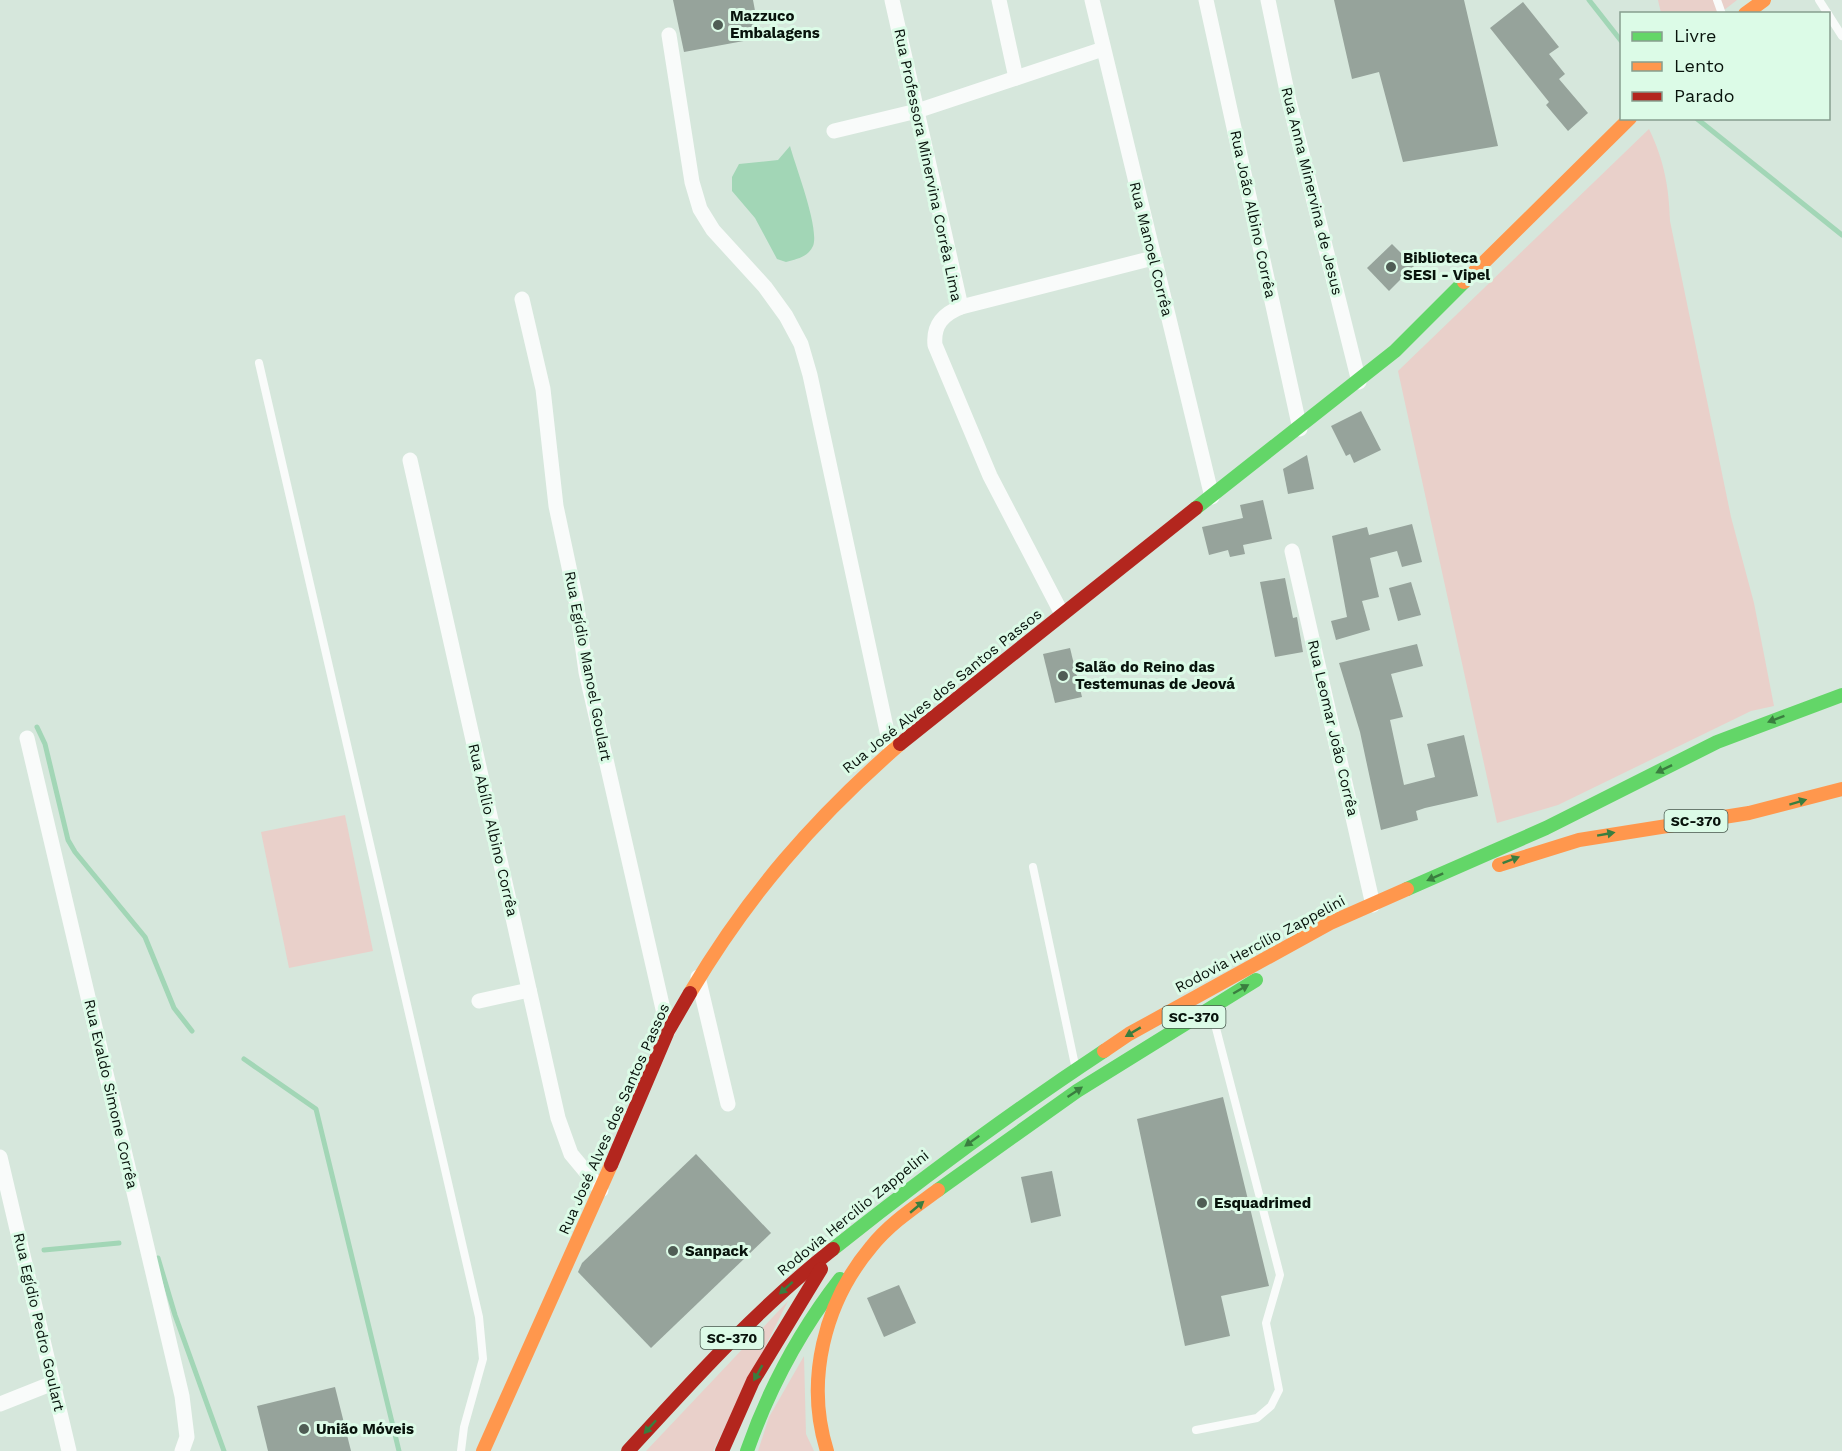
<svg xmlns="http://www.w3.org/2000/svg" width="1842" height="1451" font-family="'Work Sans',sans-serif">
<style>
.green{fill:#e9d0ca}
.water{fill:#a2d6b6}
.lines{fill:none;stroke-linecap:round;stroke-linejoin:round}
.stream{stroke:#a2d6b6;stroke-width:5}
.building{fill:#96a39b}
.lane{stroke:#f9fbfa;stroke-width:8}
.street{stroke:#f9fbfa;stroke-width:15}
.fast{stroke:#63d668;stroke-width:14}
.slow{stroke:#ff974d;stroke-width:14}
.jam{stroke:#b3261e;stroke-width:14}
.oneway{fill:#3a7e3f}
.poi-dot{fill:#505d55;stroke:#dcfbe7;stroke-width:2}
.labels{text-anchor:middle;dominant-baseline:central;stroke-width:6;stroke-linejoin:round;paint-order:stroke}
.shield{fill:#dcfbe7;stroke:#48594e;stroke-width:1.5}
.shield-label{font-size:14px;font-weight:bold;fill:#08130c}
.poi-label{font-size:15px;font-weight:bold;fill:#08130c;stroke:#dcfbe7;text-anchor:start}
.street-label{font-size:15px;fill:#08130c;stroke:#dcfbe7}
</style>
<rect width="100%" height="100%" fill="#d6e7dc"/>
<g class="green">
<polygon points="1658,0 1737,0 1719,14 1661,13"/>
<path d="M 1649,129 C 1664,160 1669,187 1670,221 L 1731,517 L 1754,603 L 1774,706 L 1751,711 L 1558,805 L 1497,823 L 1398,371 Z"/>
<polygon points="345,815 373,951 289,968 261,832"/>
<polygon points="788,1301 713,1451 646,1451"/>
<polygon points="804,1356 806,1434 814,1451 758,1451 769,1417"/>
</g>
<path class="water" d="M 790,146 C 795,165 820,229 813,246 C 808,257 797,259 786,262 L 777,259 L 755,218 L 732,191 L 732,177 L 739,164 L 778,160 Z"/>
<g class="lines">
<g class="stream">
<polyline points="1589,0 1622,42"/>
<polyline points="1696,118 1842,235"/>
<polyline points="37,727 45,744 68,840 75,852 145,937 174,1008 192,1031"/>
<polyline points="244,1059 316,1109 399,1451"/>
<polyline points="44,1250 119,1243"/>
<polyline points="158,1258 175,1315 224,1451"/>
</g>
</g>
<g class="building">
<polygon points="673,0 753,0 760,38 684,52"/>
<polygon points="1334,0 1464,0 1498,146 1403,162 1379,72 1352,79"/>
<polygon points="1523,2 1559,47 1549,54 1565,74 1559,79 1588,113 1568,131 1546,105 1549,102 1490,28"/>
<polygon points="1392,244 1414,266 1389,291 1367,268"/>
<polygon points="1361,411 1381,450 1354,463 1350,454 1346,456 1331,426"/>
<polygon points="1307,455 1314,489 1288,494 1283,469"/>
<polygon points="1263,500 1272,539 1243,545 1245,554 1230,557 1228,550 1209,555 1202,527 1243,518 1240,505"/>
<polygon points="1412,524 1422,562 1402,567 1397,551 1370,558 1379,597 1362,601 1370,630 1336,640 1331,621 1347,617 1332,536 1367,527 1369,535"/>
<polygon points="1285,578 1293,618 1297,617 1303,652 1275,657 1260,582"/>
<polygon points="1411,582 1421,615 1398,621 1389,588"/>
<polygon points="1417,644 1423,666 1391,674 1403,717 1390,720 1404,785 1435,777 1427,744 1464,735 1478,796 1425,808 1416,811 1418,820 1381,830 1360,732 1339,663"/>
<polygon points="1070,648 1082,697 1055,703 1043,654"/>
<polygon points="1223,1097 1269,1286 1221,1296 1230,1336 1185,1346 1137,1119"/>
<polygon points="696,1154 771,1233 651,1348 578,1272 582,1263"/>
<polygon points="1052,1171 1061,1216 1031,1223 1021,1177"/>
<polygon points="899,1285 916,1323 884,1337 867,1298"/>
<polygon points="335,1387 351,1451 268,1451 257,1406"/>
</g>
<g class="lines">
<g class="lane">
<polyline points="1717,0 1722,14"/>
<polyline points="1819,0 1828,14"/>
<polyline points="1828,14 1842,36"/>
<polyline points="259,363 479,1317 483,1359 464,1427 461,1451"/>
<polyline points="1033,867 1075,1065"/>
<polyline points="1196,1430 1257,1418 1271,1406 1279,1390 1266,1323 1280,1275 1211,1009"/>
</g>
<g class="street">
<path d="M 892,0 L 961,307 C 943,314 933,325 935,345 L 990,476 L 1062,614"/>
<polyline points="999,0 1016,78"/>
<polyline points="1092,0 1212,497"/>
<polyline points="1206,0 1300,429"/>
<polyline points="1268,0 1289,101 1359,382"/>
<polyline points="669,35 692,182 700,209 713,230 765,287 786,316 801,344 810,375 891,750"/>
<polyline points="834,131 917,111 1103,49"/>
<polyline points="522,299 543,389 556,506 576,600 586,672 668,1031"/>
<polyline points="961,307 1153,258"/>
<polyline points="410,460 558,1118 571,1154 601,1190"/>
<polyline points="1292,551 1373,905"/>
<polyline points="27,738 182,1396 187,1437 182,1451"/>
<polyline points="698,977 728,1104"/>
<polyline points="479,1001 529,990"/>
<polyline points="0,1157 69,1451"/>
<polyline points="0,1404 53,1383"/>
</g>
<g class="fast">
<polyline points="1196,508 1395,351 1464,282"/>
<polyline points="1407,889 1546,828 1717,742 1842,695"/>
<polyline points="938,1190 1077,1091 1256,980"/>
<path d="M 833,1249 C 921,1179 1010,1113 1104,1051"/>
<path d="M 747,1451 C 769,1388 799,1332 840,1279"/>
</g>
<g class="slow">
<polyline points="1745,14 1764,0"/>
<polyline points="1464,282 1630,118"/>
<polyline points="1499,865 1579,840 1749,813 1842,789"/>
<path d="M 690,993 C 748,895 814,819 900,744"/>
<polyline points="1104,1051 1129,1034 1330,923 1407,889"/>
<polyline points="483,1451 611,1165"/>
<path d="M 827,1451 C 805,1381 824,1303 871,1247 C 889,1224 915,1207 938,1190"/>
</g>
<g class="jam">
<polyline points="900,744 1196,508"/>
<polyline points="611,1165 668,1031 690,993"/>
<path d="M 628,1451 C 693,1380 757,1309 833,1249"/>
<polyline points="722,1451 753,1381 821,1269"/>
</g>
</g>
<defs><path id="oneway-solid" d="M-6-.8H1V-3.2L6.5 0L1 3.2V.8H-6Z" transform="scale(1.5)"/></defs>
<g class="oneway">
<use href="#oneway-solid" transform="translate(1776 719) rotate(159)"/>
<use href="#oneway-solid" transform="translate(1664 769) rotate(154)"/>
<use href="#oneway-solid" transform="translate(1798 802) rotate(-17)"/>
<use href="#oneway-solid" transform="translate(1606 834) rotate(-10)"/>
<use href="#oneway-solid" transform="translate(1511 860) rotate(-21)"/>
<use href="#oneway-solid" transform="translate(1435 877) rotate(156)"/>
<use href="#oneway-solid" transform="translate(1241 989) rotate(-30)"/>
<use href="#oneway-solid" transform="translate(1133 1032) rotate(149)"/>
<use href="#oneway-solid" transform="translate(1075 1092) rotate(-34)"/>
<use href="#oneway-solid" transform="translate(972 1141) rotate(144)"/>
<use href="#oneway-solid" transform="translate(917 1207) rotate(-40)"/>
<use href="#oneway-solid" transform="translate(786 1288) rotate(138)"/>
<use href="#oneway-solid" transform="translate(758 1373) rotate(119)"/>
<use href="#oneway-solid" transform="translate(650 1427) rotate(132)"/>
</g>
<g class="poi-dot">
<circle cx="718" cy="25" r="6"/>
<circle cx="1391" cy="267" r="6"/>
<circle cx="1063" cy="676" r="6"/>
<circle cx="1202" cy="1203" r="6"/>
<circle cx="673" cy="1251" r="6"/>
<circle cx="304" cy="1429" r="6"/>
</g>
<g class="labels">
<g class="shield">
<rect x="1664.5" y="810" width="63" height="22" rx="4.5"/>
<rect x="1162.5" y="1006" width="63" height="22" rx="4.5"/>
<rect x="700.5" y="1327" width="63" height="22" rx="4.5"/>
</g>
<g class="shield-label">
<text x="1696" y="821">SC-370</text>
<text x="1194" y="1017">SC-370</text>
<text x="732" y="1338">SC-370</text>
</g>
<g class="poi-label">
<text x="730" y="16">Mazzuco<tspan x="730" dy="17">Embalagens</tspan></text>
<text x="1403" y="258">Biblioteca<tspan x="1403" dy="17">SESI - Vipel</tspan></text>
<text x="1075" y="667">Salão do Reino das<tspan x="1075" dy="17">Testemunas de Jeová</tspan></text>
<text x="1214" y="1203">Esquadrimed</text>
<text x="685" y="1251">Sanpack</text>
<text x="316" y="1429">União Móveis</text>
</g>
<g class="street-label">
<text transform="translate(928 165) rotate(78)">Rua Professora Minervina Corrêa Lima</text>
<text transform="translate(1312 191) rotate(76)">Rua Anna Minervina de Jesus</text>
<text transform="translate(1253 214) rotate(78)">Rua João Albino Corrêa</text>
<text transform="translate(1151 249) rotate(76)">Rua Manoel Corrêa</text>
<text transform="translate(588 666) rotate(79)">Rua Egídio Manoel Goulart</text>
<text transform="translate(942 691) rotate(-39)">Rua José Alves dos Santos Passos</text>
<text transform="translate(1333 728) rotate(77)">Rua Leomar João Corrêa</text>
<text transform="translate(493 830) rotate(77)">Rua Abílio Albino Corrêa</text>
<text transform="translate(1260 944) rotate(-28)">Rodovia Hercílio Zappelini</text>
<text transform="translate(111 1094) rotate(77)">Rua Evaldo Simone Corrêa</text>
<text transform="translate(614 1119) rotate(-66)">Rua José Alves dos Santos Passos</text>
<text transform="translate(853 1213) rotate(-39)">Rodovia Hercílio Zappelini</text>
<text transform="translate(39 1322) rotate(77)">Rua Egídio Pedro Goulart</text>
</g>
</g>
<rect x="1620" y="12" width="210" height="108" fill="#dcfbe7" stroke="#879e8f" stroke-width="1.5"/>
<rect x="1632" y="32" width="30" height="9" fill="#63d668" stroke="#879e8f" stroke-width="1.5"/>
<text x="1674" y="42" font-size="18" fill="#08130c">Livre</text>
<rect x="1632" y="62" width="30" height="9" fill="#ff974d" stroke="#879e8f" stroke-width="1.5"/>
<text x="1674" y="72" font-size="18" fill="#08130c">Lento</text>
<rect x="1632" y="92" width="30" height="9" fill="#b3261e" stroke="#879e8f" stroke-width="1.5"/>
<text x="1674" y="102" font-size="18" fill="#08130c">Parado</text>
</svg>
